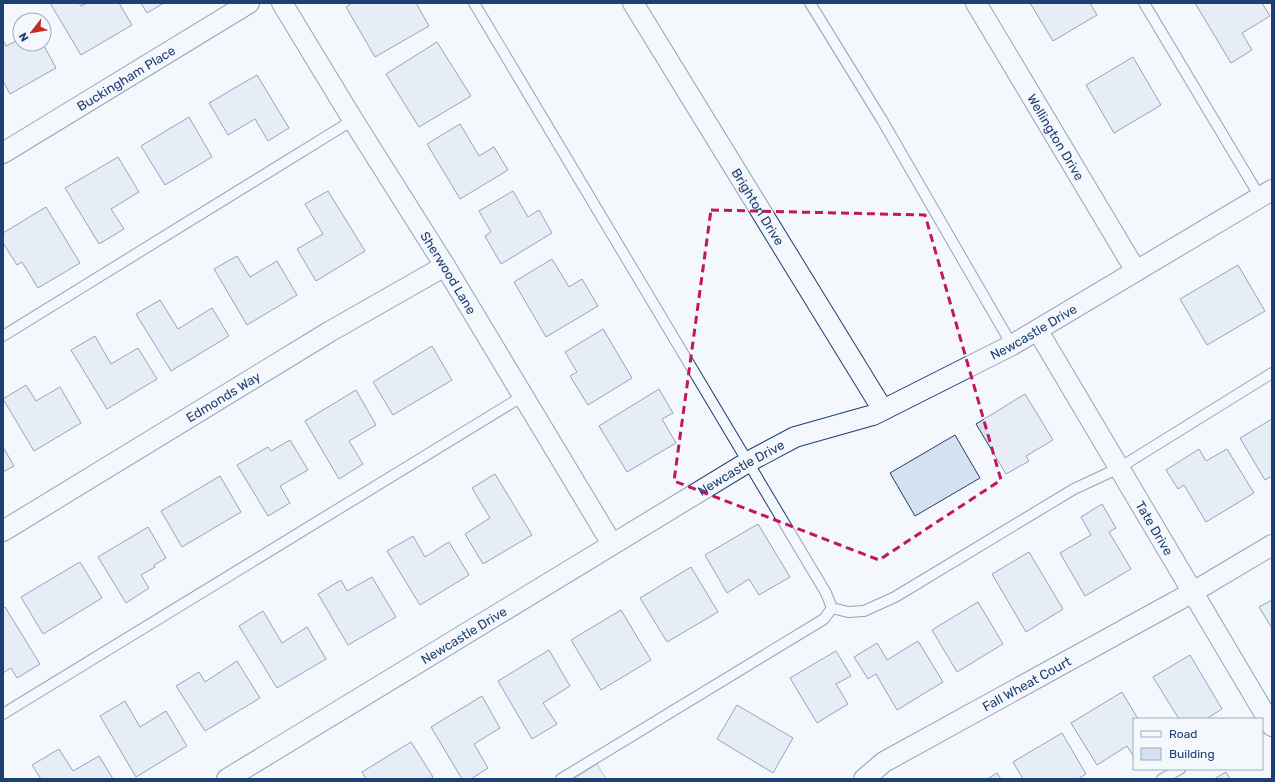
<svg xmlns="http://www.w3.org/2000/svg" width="1275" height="782" font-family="Rubik,sans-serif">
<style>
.green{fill:#d7e8df;stroke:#687fa3}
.building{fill:#d5e0f0;stroke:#1d3f73}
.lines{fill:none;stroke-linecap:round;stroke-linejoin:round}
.service-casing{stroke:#1d3f73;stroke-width:12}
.minor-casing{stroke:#1d3f73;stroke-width:22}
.service{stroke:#f4f7fb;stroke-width:10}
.minor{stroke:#f4f7fb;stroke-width:20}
.marked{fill:none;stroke:#c2185b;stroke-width:3;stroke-dasharray:8 5;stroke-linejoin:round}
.labels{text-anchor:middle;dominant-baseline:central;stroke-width:3;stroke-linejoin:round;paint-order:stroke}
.street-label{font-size:13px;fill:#1d3f73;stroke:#f4f7fb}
</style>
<rect width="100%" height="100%" fill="#f4f7fb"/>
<polygon class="green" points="597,764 606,779 573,779"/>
<g class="building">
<polygon points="50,3 79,3 81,6 87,3 119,3 132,25 81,55"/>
<polygon points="141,3 164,3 147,13"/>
<polygon points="352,3 416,3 429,26 375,57 346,7"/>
<polygon points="1030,3 1090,3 1097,15 1053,41"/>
<polygon points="1195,3 1262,3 1270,16 1242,33 1252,50 1231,63"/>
<polygon points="20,39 20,44 43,44 56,68 10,94 3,81 3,40 6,46"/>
<polygon points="437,42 471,96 419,127 386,74"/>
<polygon points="1133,57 1161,105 1114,133 1086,85"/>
<polygon points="257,75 289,128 268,141 255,119 228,135 209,103"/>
<polygon points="189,117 212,157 165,185 141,146"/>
<polygon points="460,124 479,156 494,147 508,170 460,199 427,144"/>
<polygon points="118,157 139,192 111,209 124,229 99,244 65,188"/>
<polygon points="328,191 365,251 316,281 297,249 323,234 305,204"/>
<polygon points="513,191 528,217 539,210 552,233 501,264 485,236 491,232 479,211"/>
<polygon points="46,207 80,263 38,288 22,262 17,265 3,243 3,233"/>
<polygon points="237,256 250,277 277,261 297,295 247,325 214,269"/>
<polygon points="552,259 569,287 582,279 598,306 546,337 514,282"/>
<polygon points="1238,265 1265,311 1207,345 1180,299"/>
<polygon points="160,300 178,329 212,308 229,336 171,371 136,314"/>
<polygon points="603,329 632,378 588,405 570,376 577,372 565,352"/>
<polygon points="95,336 111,364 138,348 157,379 107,409 71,350"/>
<polygon points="432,346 452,380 393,415 373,382"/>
<polygon points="26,385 36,401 60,387 81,423 34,451 3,399"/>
<polygon points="659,389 673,413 662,419 676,443 627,472 599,426"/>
<polygon points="356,390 376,425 349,441 363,464 339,479 305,421"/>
<polygon points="1025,394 1053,440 1026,456 1029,461 1006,474 976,424"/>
<polygon points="1272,419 1272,476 1265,480 1240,438"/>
<polygon points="955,435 980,478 915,516 890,473"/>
<polygon points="290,440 308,470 280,486 290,503 268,516 237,465 268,447 271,451"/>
<polygon points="3,447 14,466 3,472"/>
<polygon points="1199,449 1206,461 1227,449 1254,493 1206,522 1184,485 1178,489 1166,470"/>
<polygon points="495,474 532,535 483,564 465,534 490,518 472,488"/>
<polygon points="220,476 241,512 182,547 161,511"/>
<polygon points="1102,504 1116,528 1109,532 1131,569 1085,596 1060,553 1091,535 1081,517"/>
<polygon points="758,524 790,577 759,595 749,579 727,593 705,555"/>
<polygon points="148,527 166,558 154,565 155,567 141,575 149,588 126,603 98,557"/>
<polygon points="413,536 425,557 449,542 469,575 420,605 387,551"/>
<polygon points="1029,552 1063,609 1026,632 992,574"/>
<polygon points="80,562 102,598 43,634 21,597"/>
<polygon points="691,567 718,612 667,642 640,598"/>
<polygon points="372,577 396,617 348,645 318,594 341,580 347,591"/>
<polygon points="1272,600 1272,628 1259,607"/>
<polygon points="978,602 1003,644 957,672 932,630"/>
<polygon points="5,607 40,664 17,678 11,668 3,673 3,608"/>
<polygon points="621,610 651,660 601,690 571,640"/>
<polygon points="263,611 282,643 307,627 326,659 277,688 239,626"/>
<polygon points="918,641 943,682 897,710 876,674 868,679 854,657 877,643 887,660"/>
<polygon points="549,650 570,686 543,703 557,724 532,739 498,681"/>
<polygon points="836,651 851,676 836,684 848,704 817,723 790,678"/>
<polygon points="1190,655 1222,709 1206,719 1179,719 1153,677"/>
<polygon points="237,661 260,698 205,731 176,686 199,672 205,682"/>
<polygon points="1122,692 1138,719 1134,719 1134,757 1127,746 1097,765 1071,723"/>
<polygon points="482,696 500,728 474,744 488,768 471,779 462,779 431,727"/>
<polygon points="125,701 140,727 166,711 187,746 136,777 100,716"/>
<polygon points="737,705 793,738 773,773 717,739"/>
<polygon points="1062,733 1086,774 1078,779 1023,779 1013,762"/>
<polygon points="411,742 433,777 430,779 366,779 362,772"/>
<polygon points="59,749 73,771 99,756 113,779 41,779 32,765"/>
<polygon points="1226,772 1230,779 1214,779"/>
<polygon points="997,773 1001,779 987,779"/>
</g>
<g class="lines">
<defs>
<g id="service">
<polyline points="474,3 826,593 832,608 824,619 561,779"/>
<polyline points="810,3 882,120 1012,345"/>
<polyline points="1144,3 1260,197"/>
<polyline points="3,336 353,120"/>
<polyline points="832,608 848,612 864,611 895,597 1074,489 1119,468 1272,373"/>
<polyline points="3,714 523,396"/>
<polyline points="1162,779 1180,769"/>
</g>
<g id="minor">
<path id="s1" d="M 282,3 L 353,120 L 445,266 L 612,544"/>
<path id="s2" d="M 633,3 L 883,410"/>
<path id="s3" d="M 976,3 L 1136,271"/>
<path id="s4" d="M 3,153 L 249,3"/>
<path id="s5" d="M 1038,331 L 1272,726"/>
<path id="s6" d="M 3,531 L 329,332 L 445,266"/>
<path id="s7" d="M 227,779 L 748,462 L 795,437 L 873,415 L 1012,345 L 1272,190"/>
<path id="s8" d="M 864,779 L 884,762 L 1193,592 L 1272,545"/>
</g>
</defs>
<use href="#service" class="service-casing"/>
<use href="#minor" class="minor-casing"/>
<use href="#service" class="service"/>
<use href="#minor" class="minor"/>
</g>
<path d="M0 0H1275V782H0ZM 711,210 L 925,215 L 1001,480 L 879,560 L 674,481 Z" fill="#f4f7fb" fill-opacity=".55" fill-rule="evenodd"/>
<path class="marked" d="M 711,210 L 925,215 L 1001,480 L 879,560 L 674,481 Z"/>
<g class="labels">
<g class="street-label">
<text stroke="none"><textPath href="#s4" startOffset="144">Buckingham Place</textPath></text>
<text stroke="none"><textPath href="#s3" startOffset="156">Wellington Drive</textPath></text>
<text stroke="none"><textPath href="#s2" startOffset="239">Brighton Drive</textPath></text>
<text stroke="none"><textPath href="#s1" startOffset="317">Sherwood Lane</textPath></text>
<text stroke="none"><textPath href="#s7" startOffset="925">Newcastle Drive</textPath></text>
<text stroke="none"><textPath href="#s6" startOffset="258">Edmonds Way</textPath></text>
<text stroke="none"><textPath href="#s7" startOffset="601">Newcastle Drive</textPath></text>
<text stroke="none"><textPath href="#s5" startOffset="229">Tate Drive</textPath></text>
<text stroke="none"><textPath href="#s7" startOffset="277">Newcastle Drive</textPath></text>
<text stroke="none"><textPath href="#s8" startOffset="189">Fall Wheat Court</textPath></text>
</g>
</g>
<rect width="1275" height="782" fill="none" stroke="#1d3f73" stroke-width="8"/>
<rect x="1133" y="718" width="130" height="52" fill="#f4f7fb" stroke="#9eadc5"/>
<rect x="1141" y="731" width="20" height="6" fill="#f4f7fb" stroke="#9eadc5"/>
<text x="1169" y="738" font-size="12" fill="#1d3f73">Road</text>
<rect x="1141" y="748" width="20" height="12" fill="#d5e0f0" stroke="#9eadc5"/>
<text x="1169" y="758" font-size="12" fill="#1d3f73">Building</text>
<g transform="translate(32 32) rotate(239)"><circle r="19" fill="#f4f7fb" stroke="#9eadc5"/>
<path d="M0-3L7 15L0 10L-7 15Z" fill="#c62828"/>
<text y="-6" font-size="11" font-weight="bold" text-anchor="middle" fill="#1d3f73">N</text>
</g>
</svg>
